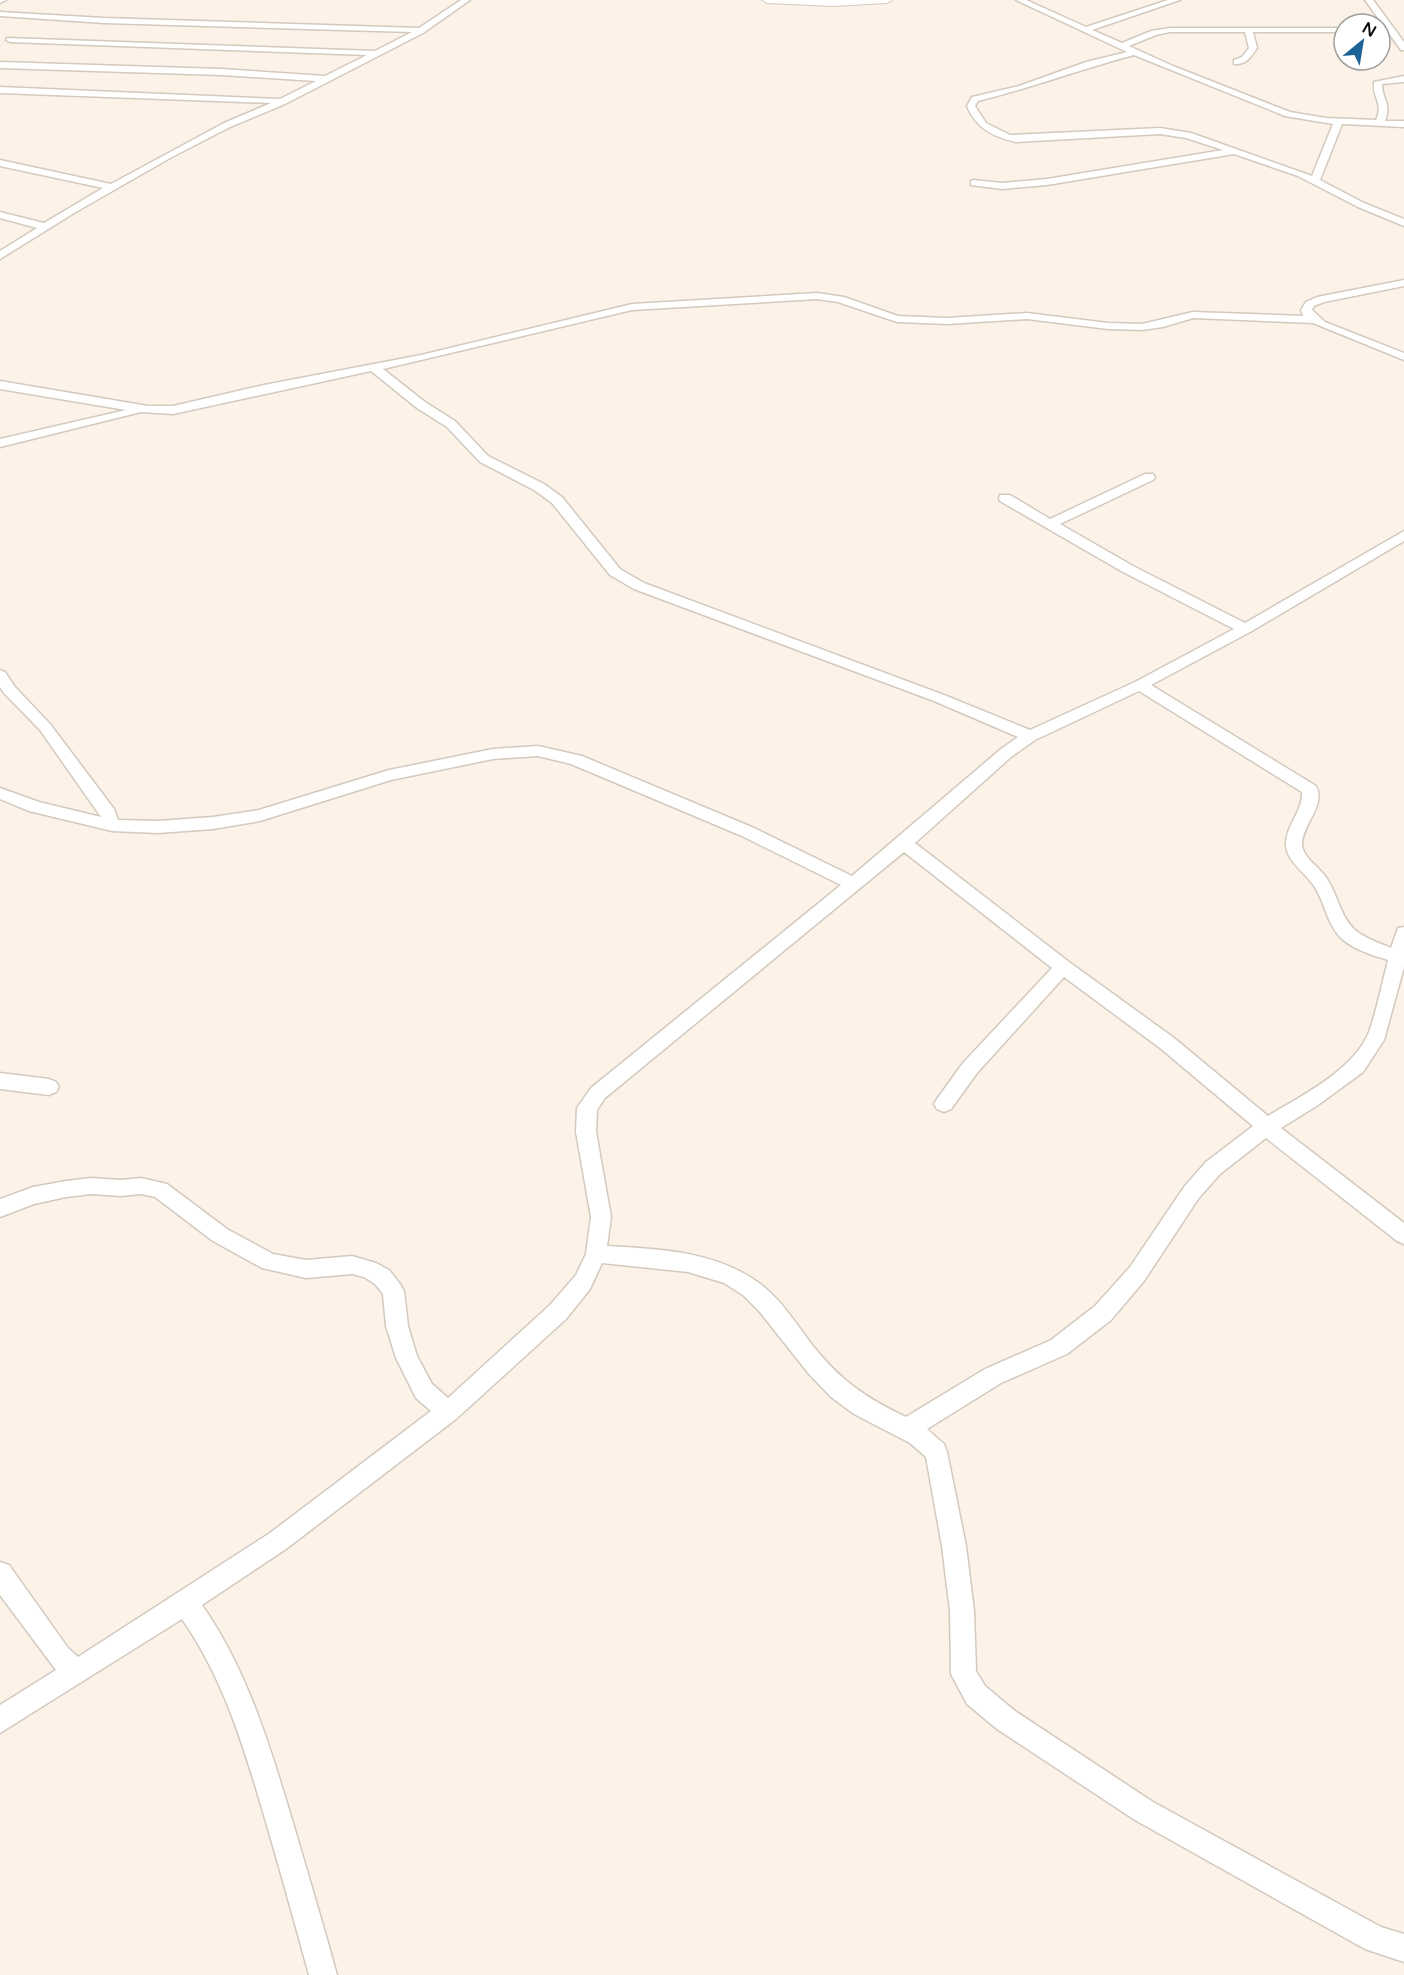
<svg xmlns="http://www.w3.org/2000/svg" width="1404" height="1975" font-family="'Varela Round',sans-serif">
<style>
.lines{fill:none;stroke-linecap:round;stroke-linejoin:round}
.minor-casing{stroke:#d3c9be;stroke-width:3}
.secondary-casing{stroke:#d3c9be;stroke-width:2}
.minor{fill:#fff;fill-rule:evenodd}
.secondary{fill:#fff;fill-rule:evenodd}
</style>
<rect width="100%" height="100%" fill="#fcf2e7"/>
<g class="lines">
<defs>
<g id="minor">
<polygon points="0,0 6,0 0,3"/>
<polygon points="461,0 470,0 423,33 285,104 230,127 170,158 74,213 0,259 0,251 37,228 0,218 0,212 44,223 103,188 0,166 0,160 111,184 224,123 271,103 0,93 0,87 280,99 316,81 221,75 0,68 0,62 221,69 325,76 367,55 10,42 6,40 7,38 375,51 412,32 104,23 0,16 0,12 104,18 419,28"/>
<path d="M 1016,0 L 1026,0 L 1086,27 L 1168,0 L 1180,0 L 1092,30 L 1122,43 L 1151,31 L 1170,28 L 1344,28 L 1344,32 L 1253,32 L 1257,48 C 1251,57 1246,65 1234,64 L 1234,60 L 1242,57 L 1249,48 L 1245,32 L 1170,32 L 1156,35 L 1129,46 L 1173,66 L 1290,112 L 1326,118 L 1376,120 C 1384,102 1372,99 1374,82 L 1404,76 L 1404,82 L 1382,84 C 1382,100 1392,103 1385,121 L 1404,121 L 1404,127 L 1342,124 L 1320,180 L 1364,203 L 1404,219 L 1404,226 L 1358,207 L 1298,176 L 1234,154 L 1047,185 L 1002,189 L 971,185 L 971,181 L 974,180 L 1002,183 L 1047,179 L 1223,150 L 1186,138 L 1160,134 L 1016,142 C 993,137 976,128 967,106 L 972,97 L 1019,86 L 1086,62 L 1127,52 ZM 1134,55 L 1285,116 L 1333,124 L 1312,176 L 1191,133 L 1160,128 L 1010,135 L 986,123 L 975,106 L 978,101 C 1031,88 1081,69 1134,55 Z"/>
<polygon points="1365,0 1373,0 1404,42 1404,50 1401,50"/>
<path d="M 1404,280 L 1404,286 L 1324,302 L 1314,306 L 1312,310 L 1325,322 L 1404,353 L 1404,360 L 1313,323 L 1193,318 L 1163,327 L 1142,330 L 1108,329 L 1027,319 L 947,324 L 897,322 L 838,302 L 817,299 L 632,310 L 383,369 L 425,402 L 455,421 L 488,456 L 544,484 L 562,497 L 620,569 L 644,583 L 944,695 L 1030,730 L 1135,682 L 1234,629 L 1123,572 L 1000,501 L 999,498 L 1000,495 L 1010,495 L 1050,519 L 1145,474 L 1153,474 L 1155,477 L 1153,480 L 1060,524 L 1133,566 L 1245,623 L 1404,531 L 1404,541 L 1250,632 L 1151,685 L 1316,786 C 1326,805 1303,824 1302,843 C 1302,857 1318,866 1325,876 C 1337,892 1340,916 1354,929 C 1364,938 1379,943 1391,948 L 1398,928 L 1404,927 L 1404,967 L 1384,1040 L 1363,1072 L 1318,1105 L 1281,1128 L 1404,1223 L 1404,1244 L 1397,1241 L 1266,1138 L 1220,1174 L 1198,1199 L 1144,1281 L 1111,1320 L 1067,1354 L 1001,1383 L 927,1429 L 944,1444 L 947,1452 L 966,1546 L 974,1611 L 976,1671 L 985,1686 L 1015,1711 L 1153,1802 L 1381,1927 L 1404,1934 L 1404,1962 L 1365,1949 L 1135,1820 L 997,1729 L 967,1704 L 951,1674 L 950,1611 L 942,1546 L 926,1457 L 910,1443 L 854,1414 L 831,1397 L 809,1374 L 759,1311 L 743,1295 L 724,1283 L 688,1272 L 602,1263 L 590,1289 L 566,1319 L 456,1419 L 286,1549 L 202,1605 C 244,1665 266,1734 287,1803 C 304,1860 321,1917 337,1975 L 309,1975 C 294,1920 279,1866 263,1812 C 243,1744 223,1678 182,1619 L 0,1733 L 0,1705 L 56,1670 L 0,1595 L 0,1562 L 9,1565 L 68,1648 L 78,1657 L 270,1533 L 431,1411 L 416,1398 L 396,1358 L 386,1326 L 383,1294 L 375,1284 L 364,1277 L 352,1274 L 306,1278 L 262,1268 L 213,1241 L 155,1197 L 141,1194 L 121,1196 L 91,1194 L 66,1197 L 34,1204 L 0,1217 L 0,1199 L 33,1187 L 66,1181 L 91,1178 L 121,1180 L 141,1178 L 167,1184 L 227,1229 L 273,1254 L 306,1260 L 352,1256 L 376,1263 L 389,1270 L 400,1284 L 404,1291 L 408,1326 L 417,1356 L 432,1384 L 448,1398 L 550,1305 L 576,1275 L 586,1254 L 591,1217 L 576,1132 L 577,1108 L 591,1088 L 841,885 L 742,836 L 571,764 L 538,756 L 493,759 L 391,780 L 260,821 L 213,829 L 158,833 L 112,831 L 29,811 L 0,799 L 0,788 L 39,802 L 101,817 L 40,730 L 4,693 L 0,687 L 0,670 L 5,672 L 15,687 L 50,724 L 114,809 L 118,820 L 158,821 L 213,817 L 259,810 L 389,770 L 493,749 L 538,746 L 582,756 L 754,828 L 852,876 L 1001,749 L 1018,737 L 934,701 L 634,589 L 610,575 L 552,503 L 534,490 L 480,462 L 447,427 L 417,408 L 371,371 L 173,414 L 141,412 L 0,447 L 0,439 L 126,410 L 0,389 L 0,381 L 148,406 L 173,406 L 264,385 L 421,355 L 632,304 L 817,293 L 844,297 L 898,316 L 947,318 L 1027,313 L 1108,323 L 1142,324 L 1193,312 L 1303,316 L 1301,310 L 1306,302 L 1317,297 ZM 1139,691 L 1302,792 C 1303,812 1285,826 1286,845 C 1287,862 1305,872 1314,886 C 1325,902 1327,925 1342,939 C 1355,950 1372,955 1388,960 C 1382,984 1377,1009 1369,1032 C 1354,1070 1301,1096 1268,1116 L 1174,1038 L 1069,962 L 915,843 L 1011,757 L 1035,740 ZM 904,852 L 1052,968 L 963,1063 L 937,1099 L 934,1104 L 937,1109 L 944,1112 L 951,1109 L 977,1073 L 1064,977 L 1160,1048 L 1253,1126 L 1206,1162 L 1184,1187 L 1130,1267 L 1095,1306 L 1051,1340 L 985,1369 L 906,1417 C 866,1398 841,1381 813,1346 C 796,1324 780,1297 756,1281 C 713,1251 658,1249 607,1246 L 611,1217 L 596,1132 L 597,1110 L 605,1098 Z"/>
<polygon points="0,1073 49,1079 56,1082 59,1087 56,1092 49,1095 0,1089"/>
</g>
<polygon id="secondary" points="762,0 892,0 887,3 832,6 767,3"/>
</defs>
<use href="#minor" class="minor-casing"/>
<use href="#secondary" class="secondary-casing"/>
<use href="#minor" class="minor"/>
<use href="#secondary" class="secondary"/>
</g>
<g transform="translate(1362 42) rotate(30)"><circle r="28" fill="#ffffff" stroke="#9f9e9d" stroke-width="1.5"/>
<path d="M0-4.5L10 22L0 15L-10 22Z" fill="#1d6297"/>
<text y="-9" font-size="16" font-weight="bold" text-anchor="middle" fill="#0f0c09">N</text>
</g>
</svg>
